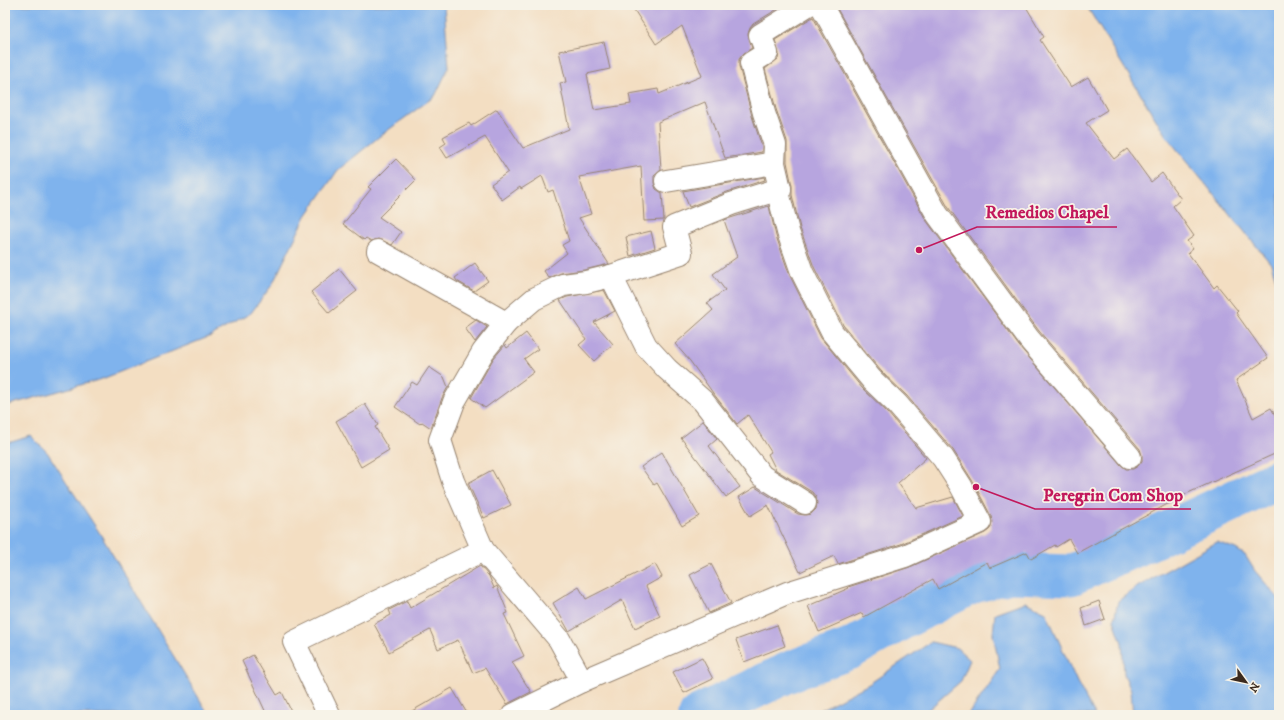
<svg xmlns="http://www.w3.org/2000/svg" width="1284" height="720" font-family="'IM FELL DW Pica',serif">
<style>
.water{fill:#7fb3ed;stroke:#5d6e86}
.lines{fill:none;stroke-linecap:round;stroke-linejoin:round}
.river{stroke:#7fb3ed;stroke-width:41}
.building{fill:#b7a5df}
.street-casing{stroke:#978470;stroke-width:24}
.street{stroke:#fff;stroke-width:22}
.leader{fill:none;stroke:#c2185b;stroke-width:1.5}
.callout-dot{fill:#c2185b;stroke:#f7f3e8;stroke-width:1.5}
.callout-label{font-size:18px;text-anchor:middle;font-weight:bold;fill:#c2185b;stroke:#f7f3e8;stroke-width:3.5;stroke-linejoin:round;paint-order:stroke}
</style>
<rect width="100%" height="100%" fill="#f7f3e8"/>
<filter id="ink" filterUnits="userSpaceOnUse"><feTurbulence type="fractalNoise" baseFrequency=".025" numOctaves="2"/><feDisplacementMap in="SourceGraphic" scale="8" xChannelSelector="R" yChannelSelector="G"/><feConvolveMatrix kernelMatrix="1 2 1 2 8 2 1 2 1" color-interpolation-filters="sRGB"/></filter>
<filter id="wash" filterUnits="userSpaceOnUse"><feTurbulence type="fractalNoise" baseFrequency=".012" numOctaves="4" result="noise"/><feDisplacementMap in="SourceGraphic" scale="16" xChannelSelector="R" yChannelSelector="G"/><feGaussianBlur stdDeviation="0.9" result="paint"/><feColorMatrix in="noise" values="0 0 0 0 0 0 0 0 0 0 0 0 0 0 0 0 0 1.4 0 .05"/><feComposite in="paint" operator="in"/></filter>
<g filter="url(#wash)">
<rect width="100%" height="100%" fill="#f3dec2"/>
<g class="water">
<polygon points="5,5 444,5 449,67 435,96 380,136 338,170 306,216 272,285 251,313 211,336 102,379 5,406"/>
<polygon points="1086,5 1279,5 1279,289 1271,264 1166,136"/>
<polygon points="31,436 47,452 99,532 209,715 5,715 5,444"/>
<polygon points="1217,542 1236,549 1245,555 1255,571 1279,599 1279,715 1133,715 1131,691 1124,674 1122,643 1114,620 1118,601 1137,587"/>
<polygon points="1025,602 1046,612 1077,682 1095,715 967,715 974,707 1000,669 993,634 995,613"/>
<polygon points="931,642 957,648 970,660 961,681 922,715 810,715 869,684"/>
</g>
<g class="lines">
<polyline class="river" points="699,715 791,671 850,649 903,619 973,583 1010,573 1071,575 1154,538 1279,479"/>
</g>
<g id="blocks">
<g class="building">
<polygon points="631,5 784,5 753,24 750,28 748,34 752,48 744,53 739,59 739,66 752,116 762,147 762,152 725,158 705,102 658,122 661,170 654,176 654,183 656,189 662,193 664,220 644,221 641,166 579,177 591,214 579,218 609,264 584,270 561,273 549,278 544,271 567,253 562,245 569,241 553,190 548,192 542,176 521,189 520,187 502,200 491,184 508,172 485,137 447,158 440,147 446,143 443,137 469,123 471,126 497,109 523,148 569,129 560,83 566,82 559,51 604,42 610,69 587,74 594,110 631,104 629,94 658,89 659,94 702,76 682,26 656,44"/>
<polygon points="835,5 1025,5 1044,37 1040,40 1071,87 1088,77 1107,110 1086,123 1114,159 1127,149 1151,182 1162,173 1181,199 1173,206 1194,236 1187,241 1193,249 1188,253 1214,288 1217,285 1238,311 1236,313 1268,358 1236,380 1253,418 1271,408 1279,422 1279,452 1188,493 1077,553 1069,539 1056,547 1055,545 1031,559 1027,552 990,568 987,562 938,589 933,579 864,617 862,613 819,632 808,606 849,588 848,587 910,567 985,533 990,529 992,522 991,516 972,480 953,450 907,396 881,371 843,325 814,267 800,228 792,195 792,186 787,162 787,141 776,109 765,69 778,59 779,54 775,40 813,17 926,220 1019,346 1121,465 1126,469 1133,469 1138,466 1142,461 1142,455 1140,449 1039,331 948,207"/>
<polygon points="396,159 416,180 379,217 401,232 392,245 378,239 371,241 366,238 364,240 343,224 371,189 368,187"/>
<polygon points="764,177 765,180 727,192 689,207 683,191"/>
<polygon points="769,206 776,236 790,276 821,338 862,388 888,413 926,458 898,483 916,508 953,497 963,516 901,544 838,564 834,556 800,572 768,505 750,516 739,497 755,487 798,514 805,515 811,514 816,509 817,503 816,497 812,492 776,470 768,454 771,452 748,415 737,424 713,393 690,361 675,344 713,310 707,303 725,290 713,274 737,257 724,220"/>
<polygon points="651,231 655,248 630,256 626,237"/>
<polygon points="475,263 488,281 474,291 457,281 455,278"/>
<polygon points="339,269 357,291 329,313 311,292"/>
<polygon points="604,290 615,311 594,322 613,344 594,361 579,345 586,339 560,300 567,297"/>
<polygon points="476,320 487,327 475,342 465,328"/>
<polygon points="526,333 538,349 524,359 534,372 485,408 471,398 493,359 505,345 507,348"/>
<polygon points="429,367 444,377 448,387 442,398 431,428 422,422 420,424 395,407 412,382 417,385"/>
<polygon points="365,404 378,425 375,427 389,450 361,467 336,421"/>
<polygon points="703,421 717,439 709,446 740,487 726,497 681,438"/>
<polygon points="662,452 699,516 682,526 657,483 654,485 641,467"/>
<polygon points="492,470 511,505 484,518 468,483"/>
<polygon points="655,564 662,577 646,586 660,616 635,628 622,600 569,631 553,603 579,587 586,599"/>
<polygon points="711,564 731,603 709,613 690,575"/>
<polygon points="480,566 489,576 494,588 497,586 508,613 504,614 524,656 512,662 531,692 507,704 485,668 473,673 458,640 438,649 430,630 389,652 374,624 391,615 389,610 407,601 410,608"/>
<polygon points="1099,601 1105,619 1086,626 1081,608"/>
<polygon points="777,625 785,646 744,662 736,640"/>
<polygon points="253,655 277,695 282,692 293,715 267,715 242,661"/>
<polygon points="702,658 713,679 684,693 673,672"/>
<polygon points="452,688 468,715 405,715"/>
</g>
</g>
</g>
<g filter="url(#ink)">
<use href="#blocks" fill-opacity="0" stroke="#978470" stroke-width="1"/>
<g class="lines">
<defs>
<g id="street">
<polyline points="821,5 937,214 1029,339 1130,457"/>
<polyline points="666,181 774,163"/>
<polyline points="378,251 506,323"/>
<polyline points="611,276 646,346 667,369 703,401 762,476 805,503"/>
<polyline points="582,681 559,639 483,550 453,481 440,440 454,402 483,352 506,323 534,299 563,285 586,282 611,276 681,253 674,227 731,204 780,189 774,163 775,145 764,113 751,63 767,53 760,35 808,5"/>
<polyline points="329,715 294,642 483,550"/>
<polyline points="513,715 582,681 787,593 905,556 980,522 961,486 943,458 897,404 872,380 832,332 802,272 788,232 779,196 780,189"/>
</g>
</defs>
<use href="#street" class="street-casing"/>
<use href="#street" class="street"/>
</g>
</g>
<path class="leader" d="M919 250L977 227H1117M976 487L1035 509H1191"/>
<g class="callout-dot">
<circle cx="919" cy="250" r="4"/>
<circle cx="976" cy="487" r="4"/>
</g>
<g class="callout-label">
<text x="1047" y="218">Remedios Chapel</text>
<text x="1113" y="501">Peregrin Com Shop</text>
</g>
<rect width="1284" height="720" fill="none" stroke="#f7f3e8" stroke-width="20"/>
<g transform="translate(1246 682) rotate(123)" stroke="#f7f3e8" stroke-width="3" paint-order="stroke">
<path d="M0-3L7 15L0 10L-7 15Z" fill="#3b2a1e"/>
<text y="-6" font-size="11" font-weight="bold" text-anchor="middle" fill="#3b2a1e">N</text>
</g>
</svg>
